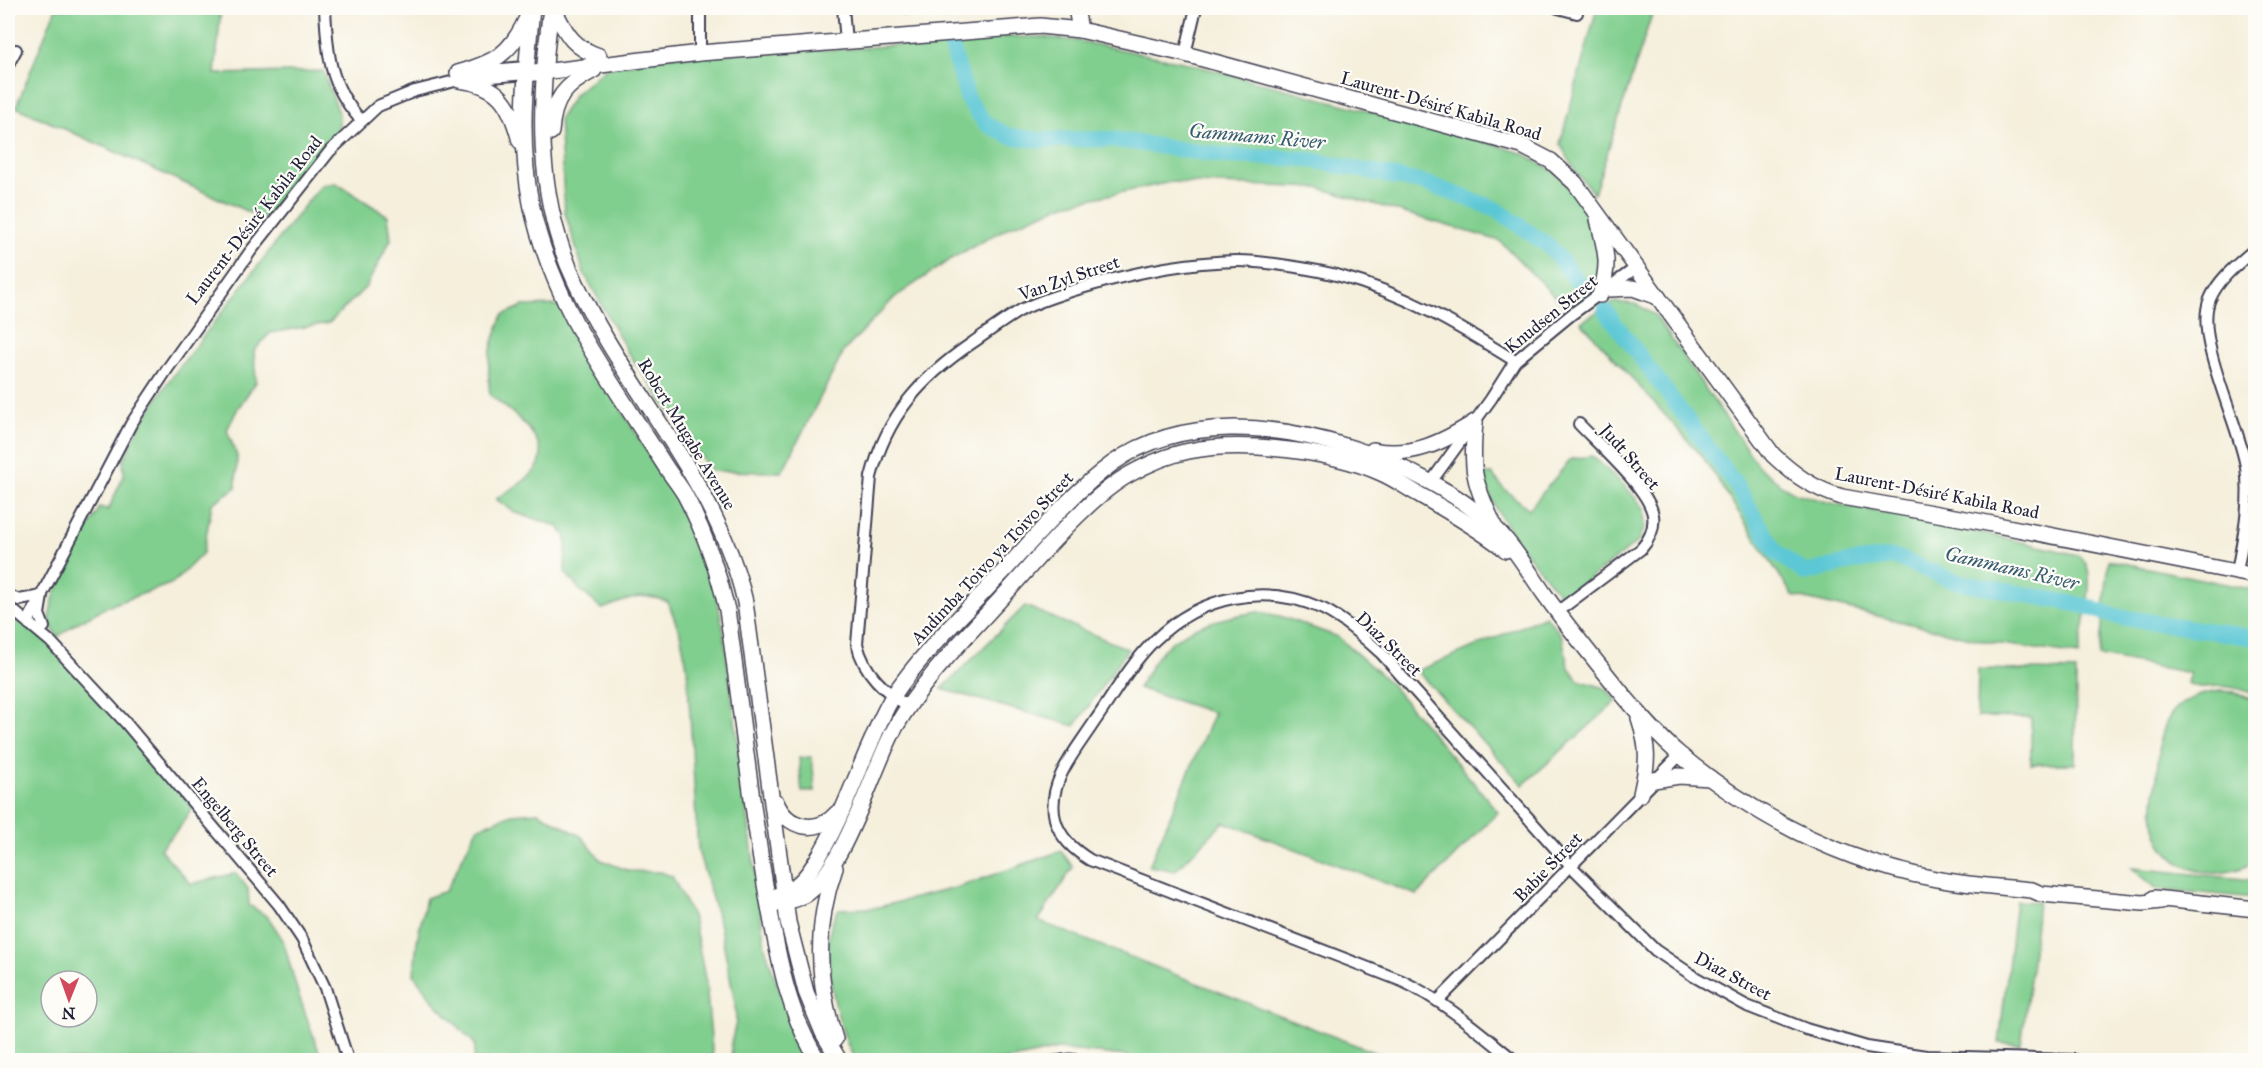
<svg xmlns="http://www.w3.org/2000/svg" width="2263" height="1068" font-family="'IM FELL Great Primer',serif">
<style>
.green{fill:#81cf8f;stroke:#527865;stroke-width:1.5;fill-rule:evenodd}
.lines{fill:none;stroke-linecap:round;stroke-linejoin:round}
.river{stroke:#5bc7d5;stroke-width:16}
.street-casing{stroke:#424153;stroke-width:14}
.secondary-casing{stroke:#424153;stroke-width:18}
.street{stroke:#fff;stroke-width:10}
.secondary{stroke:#fff;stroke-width:15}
.rail-casing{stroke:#22223b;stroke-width:5}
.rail{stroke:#fdfcf7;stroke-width:3;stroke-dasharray:9;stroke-linecap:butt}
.labels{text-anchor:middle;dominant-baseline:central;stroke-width:4.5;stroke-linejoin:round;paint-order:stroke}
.street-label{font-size:18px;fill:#22223b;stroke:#fdfcf7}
.water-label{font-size:20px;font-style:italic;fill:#365c71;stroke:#fdfcf7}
</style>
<rect width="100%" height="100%" fill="#fdfcf7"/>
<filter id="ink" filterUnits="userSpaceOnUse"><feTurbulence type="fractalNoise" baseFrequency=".0167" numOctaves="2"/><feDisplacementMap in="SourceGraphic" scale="12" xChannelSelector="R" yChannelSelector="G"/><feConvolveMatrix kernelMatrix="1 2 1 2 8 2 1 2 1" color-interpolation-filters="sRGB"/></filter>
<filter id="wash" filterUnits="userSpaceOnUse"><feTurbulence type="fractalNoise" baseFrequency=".008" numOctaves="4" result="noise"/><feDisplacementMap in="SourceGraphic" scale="24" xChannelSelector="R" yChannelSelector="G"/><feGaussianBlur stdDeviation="1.35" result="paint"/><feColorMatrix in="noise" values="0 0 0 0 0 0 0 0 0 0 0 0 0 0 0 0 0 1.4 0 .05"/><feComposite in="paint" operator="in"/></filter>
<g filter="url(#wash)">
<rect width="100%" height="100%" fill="#f5efdc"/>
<g class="green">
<polygon points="56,8 221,8 215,74 323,71 339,113 339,129 264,219 16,107"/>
<polygon points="903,8 975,8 903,16"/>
<polygon points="1597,8 1654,8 1594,194 1577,173 1560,144"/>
<polygon points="1001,37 1042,37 1079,41 1183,62 1500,146 1524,154 1550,169 1563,180 1599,227 1600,295 1572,314 1500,241 1319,188 1171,182 1065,204 1007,228 954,257 894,298 844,351 782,472 711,471 627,351 584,273 565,213 559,119 575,94 606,68 671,56 848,49"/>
<path d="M 336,183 L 388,216 L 391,239 L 366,287 L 329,323 L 270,333 L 254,351 L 256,382 L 238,408 L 227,430 L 237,456 L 236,487 L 212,504 L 203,553 L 173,583 L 108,606 L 75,624 L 58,637 C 54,631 49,625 50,616 C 50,590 87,532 100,507 L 108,510 L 124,475 L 123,461 L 138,429 L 168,382 L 308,201 L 322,185 Z"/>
<path d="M 1613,302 L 1636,304 L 1655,315 L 1759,467 L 1781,485 L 1795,493 L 1831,503 L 1948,525 L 2078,555 C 2081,558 2086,562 2087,566 C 2094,584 2082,635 2079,655 L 1988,642 L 1793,596 L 1702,456 L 1581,322 Z"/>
<path d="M 560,305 L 583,347 L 675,497 L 702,550 L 715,587 L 723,628 L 765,947 C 777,986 791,1024 809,1060 L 732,1060 L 731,1044 L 736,1022 L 735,1003 L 720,926 L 698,850 L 687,666 L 680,633 L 668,602 C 641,591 628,600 602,609 L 579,589 L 565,572 L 566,537 L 558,526 L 516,513 L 496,499 C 509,490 532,479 539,464 C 550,437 507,409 490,395 C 486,361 490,346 503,315 L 523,306 Z"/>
<path d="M 1592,456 L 1626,487 L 1644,508 L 1645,526 L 1639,541 L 1568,595 L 1560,595 C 1530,557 1495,521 1482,474 L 1492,474 L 1504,489 L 1529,509 L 1571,459 Z"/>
<path d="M 2109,560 L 2255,590 L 2255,695 C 2246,690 2233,687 2221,686 C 2208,686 2200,690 2187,683 L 2190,673 L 2099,656 Z"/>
<path d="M 8,606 L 51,642 L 193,807 L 180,827 L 160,849 L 191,884 L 236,873 L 248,889 L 249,905 L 268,917 L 283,940 L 298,993 L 322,1060 L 8,1060 ZM 51,981 L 87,981 L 87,1017 L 51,1017 Z"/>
<polygon points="1025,606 1128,649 1075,726 942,689"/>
<path d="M 1258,612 L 1280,616 L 1338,637 L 1389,682 L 1498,812 L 1417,895 L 1224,822 L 1175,871 L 1149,866 L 1214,713 L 1138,688 C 1146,676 1153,659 1164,649 C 1189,624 1225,617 1258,612 Z"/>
<polygon points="1546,616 1562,636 1568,666 1578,680 1605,688 1617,701 1523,785 1417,671"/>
<polygon points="1978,669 2076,671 2075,764 2031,764 2031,718 1977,717"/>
<path d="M 2220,691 L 2235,692 L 2255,701 L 2256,861 C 2219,884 2166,874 2155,827 C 2151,811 2156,792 2157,776 C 2160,728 2164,698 2220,691 Z"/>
<polygon points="812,757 815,791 802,792 799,758"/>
<polygon points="538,812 581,836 601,860 629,871 660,872 672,876 693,918 706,983 713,1060 474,1060 475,1044 434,1002 414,975 417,941 426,898 446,891 477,828 512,814"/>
<path d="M 1061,851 L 1073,867 L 1038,921 L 1394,1060 L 1138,1060 L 1125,1056 L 1058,1049 L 1009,1060 L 855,1060 C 837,1028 815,940 839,909 L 874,908 L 959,887 Z"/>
<polygon points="2132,868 2253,880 2255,878 2255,898 2157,889"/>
<polygon points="2016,901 2038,902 2030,980 2021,1044 1999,1043"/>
</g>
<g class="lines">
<g class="river">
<polyline points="947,8 947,12"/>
<polyline points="950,41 968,100 986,124 1009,136 1039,140 1110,139 1226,156 1306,159 1425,183 1496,209 1550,247 1582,287"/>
<polyline points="1605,310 1734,482 1776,552 1805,573 1851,562 1895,557 1954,581 2086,606 2113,616 2256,638"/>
</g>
</g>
</g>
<g filter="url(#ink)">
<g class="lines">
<defs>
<g id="street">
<path d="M 325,8 C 327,52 329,86 361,120"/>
<polyline points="700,8 700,53"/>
<polyline points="843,8 846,42"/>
<polyline points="1558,8 1577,13"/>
<polyline points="1185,54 1196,8"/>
<polyline points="8,65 16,50"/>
<polyline points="478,71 526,67"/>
<polyline points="1431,482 1491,399 1515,361 1572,314 1637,267"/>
<path d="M 2237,572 C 2243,538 2251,503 2246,467 C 2240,425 2193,337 2210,299 C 2219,278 2239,263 2256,248"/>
<polyline points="8,595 19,600 42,596 39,614 44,627"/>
<polyline points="8,606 51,642 125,722 279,905 302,939 325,988 348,1060"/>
<path d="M 1557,612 L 1641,549 C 1650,539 1655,528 1653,515 C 1649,489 1597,443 1579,424"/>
<polyline points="29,624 31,615 131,424 168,368 250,252 330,151 378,106 415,91 459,80 526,74"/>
<path d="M 908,706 C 884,691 864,673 857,644 L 871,477 C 887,415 921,378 972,343 C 988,332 1004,320 1021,310 C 1041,300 1064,293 1085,287 C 1135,272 1185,262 1237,261 C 1263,261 1314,269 1340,276 C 1404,293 1459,326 1515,361"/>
<polyline points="1438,1001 1680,755"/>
<path d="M 1514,1060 C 1478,1031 1444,1001 1402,981 L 1090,860 C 1074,850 1060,838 1055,819 C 1046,783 1077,749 1095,721 C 1114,694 1131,663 1155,640 C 1200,596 1265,582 1323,609 C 1345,620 1363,637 1381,653 L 1572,867 L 1655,950 L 1695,977 L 1747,1006 L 1806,1029 L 1867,1047 L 1926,1056 L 2076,1060"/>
</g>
<g id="secondary">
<path d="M 532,8 C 526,71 518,139 531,203 C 539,244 556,285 575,322 C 601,370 633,415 662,461 C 669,473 678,483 685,495 C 704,531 718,571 727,610 C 741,705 750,801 767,896 C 778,954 786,1010 818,1060"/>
<path d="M 551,8 C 539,101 534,196 576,283 C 628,393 718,482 745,602 L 788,922 L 806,992 L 823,1033 L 839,1060"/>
<path d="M 553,8 C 566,32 571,47 599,56"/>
<polyline points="1076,8 1080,30"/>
<path d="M 458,73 C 495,62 510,55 527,18"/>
<path d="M 526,74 L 700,53 L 1040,26 L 1080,30 L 1185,54 L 1522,146 L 1551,161 L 1575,183 L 1773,455 C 1794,475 1814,489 1842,497 L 1977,521 L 2256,576"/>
<path d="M 459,80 C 500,85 510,103 520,141"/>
<path d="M 551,132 C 553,99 565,85 594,70"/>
<path d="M 1598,219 C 1605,251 1611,261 1600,295"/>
<polyline points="1609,289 1633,288 1658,297"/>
<path d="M 1475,422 C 1471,469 1473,481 1493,523"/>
<path d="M 1373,450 C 1412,458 1443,442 1475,422"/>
<path d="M 1639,718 C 1649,748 1648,763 1641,794"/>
<polyline points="1654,780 1679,776 1710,778"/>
<path d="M 776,802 C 787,829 818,835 837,813"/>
<path d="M 768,898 C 790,893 803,883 815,863 C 839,825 854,780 872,740 C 878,725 885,710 893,696 C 922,652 963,615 999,576 C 1035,538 1070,494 1113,463 C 1182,414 1276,424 1352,448 C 1398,463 1465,496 1498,531 C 1516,549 1530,574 1545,595 C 1570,630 1597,663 1624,696 C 1642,717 1659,737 1679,754 C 1754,816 1841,861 1936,879 C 1968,885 2000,887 2032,890 L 2041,894 L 2143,903 L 2161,901"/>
<polyline points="2154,898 2256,909"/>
<path d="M 777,904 C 787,902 796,900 805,895 C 844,871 872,770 895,728 C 924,677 967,636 1007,592 C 1040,556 1087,498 1130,474 C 1148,464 1168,455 1189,451 C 1242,440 1332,451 1381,473 C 1395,479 1407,488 1420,495 C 1450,512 1479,529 1506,550"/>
<path d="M 835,1039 C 817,983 815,924 835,868"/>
</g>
</defs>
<use href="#street" class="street-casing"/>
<use href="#secondary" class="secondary-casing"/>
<use href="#street" class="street"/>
<use href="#secondary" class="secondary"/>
<defs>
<polyline id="rail" points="1033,1060 1070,1055 1118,1060"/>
</defs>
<use href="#rail" class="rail-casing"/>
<use href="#rail" class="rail"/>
</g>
</g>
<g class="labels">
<g class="street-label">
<text transform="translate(1441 106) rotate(16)">Laurent-Désiré Kabila Road</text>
<text transform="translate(254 220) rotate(-52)">Laurent-Désiré Kabila Road</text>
<text transform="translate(1069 278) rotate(-19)">Van Zyl Street</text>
<text transform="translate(1551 314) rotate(-39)">Knudsen Street</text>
<text transform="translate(687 434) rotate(59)">Robert Mugabe Avenue</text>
<text transform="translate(1630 457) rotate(49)">Judt Street</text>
<text transform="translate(1937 493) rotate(11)">Laurent-Désiré Kabila Road</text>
<text transform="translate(992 558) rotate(-47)">Andimba Toivo ya Toivo Street</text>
<text transform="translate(1389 644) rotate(44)">Diaz Street</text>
<text transform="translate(235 827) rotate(50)">Engelberg Street</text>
<text transform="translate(1548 867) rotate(-46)">Babie Street</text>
<text transform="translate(1733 976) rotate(28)">Diaz Street</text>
</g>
<g class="water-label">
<text transform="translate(1257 136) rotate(5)">Gammams River</text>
<text transform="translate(2012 568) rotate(13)">Gammams River</text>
</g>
</g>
<rect width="2263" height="1068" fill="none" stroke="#fdfcf7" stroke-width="30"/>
<g transform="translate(69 999) rotate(181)"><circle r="28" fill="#fdfcf7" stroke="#a5a5ac" stroke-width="1.5"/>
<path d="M0-4.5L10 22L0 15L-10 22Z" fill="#d1495b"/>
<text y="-9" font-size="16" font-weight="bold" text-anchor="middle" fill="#22223b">N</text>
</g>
</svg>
